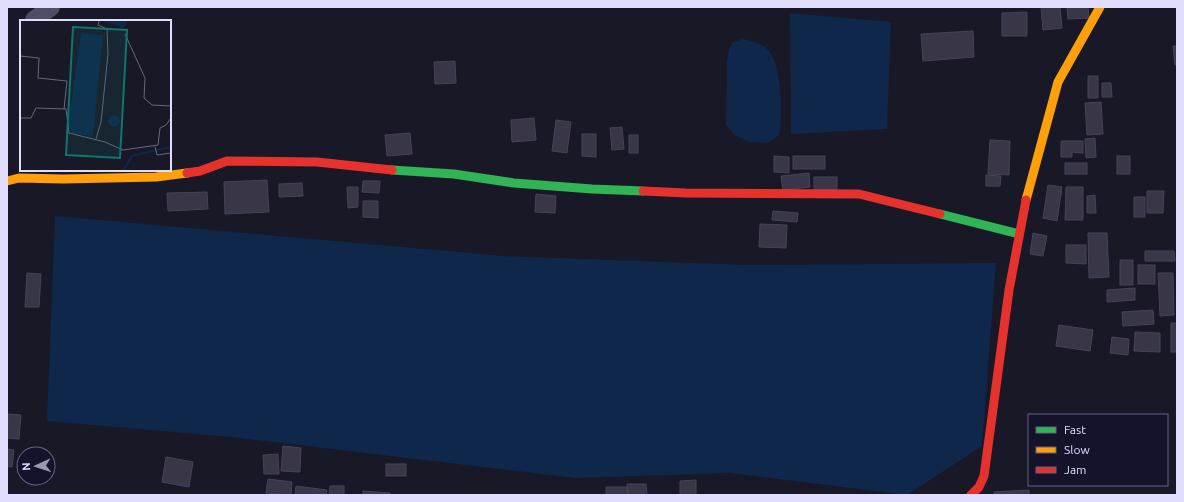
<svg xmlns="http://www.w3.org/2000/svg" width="1184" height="502" font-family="Ubuntu,sans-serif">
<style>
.water{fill:#0f274b}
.building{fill:#393647;stroke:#464358}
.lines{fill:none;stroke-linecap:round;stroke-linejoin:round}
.street{stroke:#4d4d66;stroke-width:18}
.fast{stroke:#30b455;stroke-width:9}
.slow{stroke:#ff9f0a;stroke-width:9}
.jam{stroke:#e5322d;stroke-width:9}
.inset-river{fill:none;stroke:#0f274b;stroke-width:2}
.inset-road{fill:none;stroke:#69677d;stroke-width:1}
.view{fill:#0f766e;fill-opacity:0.15;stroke:#0f766e;stroke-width:2}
.inset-edge{fill:none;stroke:#e0ddff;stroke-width:2}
</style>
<rect width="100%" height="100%" fill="#191826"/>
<g class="water">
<polygon points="790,13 891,22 887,129 791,134"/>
<path d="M 743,39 C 752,41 762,43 768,50 C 782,65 783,116 779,135 L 768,143 L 749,142 L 734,135 L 726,125 L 727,62 L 729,49 L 733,42 Z"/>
<polygon points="55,216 503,256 749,265 996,263 982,446 907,495 730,473 575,478 231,437 47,421"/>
</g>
<g class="building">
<polygon points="1041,7 1060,7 1062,28 1043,30"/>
<polygon points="1067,7 1088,7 1089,18 1068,19"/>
<polygon points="1027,12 1027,36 1002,36 1002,13"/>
<polygon points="973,31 974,57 923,61 921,34"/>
<polygon points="1173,46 1177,46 1177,65 1175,65"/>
<polygon points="455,61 456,83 435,84 434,62"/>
<rect x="1088" y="76" width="10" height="22"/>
<polygon points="1102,83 1111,83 1112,97 1102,97"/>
<polygon points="1101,102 1103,134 1087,135 1085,103"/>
<polygon points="534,118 536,140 512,142 511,120"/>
<polygon points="556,120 571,122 567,153 552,151"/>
<polygon points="622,127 624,149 612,150 610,128"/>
<polygon points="410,133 412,154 387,156 385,135"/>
<polygon points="582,134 596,134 596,157 582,156"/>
<rect x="629" y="135" width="9" height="18"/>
<polygon points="1095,138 1096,157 1086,158 1085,139"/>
<polygon points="990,140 1010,141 1009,175 988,174"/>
<polygon points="1061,141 1083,141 1083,153 1072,152 1072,157 1061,157"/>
<polygon points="774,156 789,157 789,173 774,172"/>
<rect x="793" y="156" width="32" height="13"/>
<rect x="1117" y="156" width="13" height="18"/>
<rect x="1065" y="163" width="22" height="11"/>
<polygon points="809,173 810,187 783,190 781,176"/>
<polygon points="986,175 1001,176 1000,186 986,186"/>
<rect x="814" y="177" width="23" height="13"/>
<polygon points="267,180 269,212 225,214 224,182"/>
<polygon points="363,181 380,181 379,193 362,192"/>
<polygon points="302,183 303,196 279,197 279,184"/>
<polygon points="1048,185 1062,187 1057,221 1043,218"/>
<polygon points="347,187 358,187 358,207 348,208"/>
<polygon points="1066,187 1083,187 1083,220 1065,220"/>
<polygon points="1147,191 1164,191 1163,213 1147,213"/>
<polygon points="207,192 208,209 168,211 167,193"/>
<polygon points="536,194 556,196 555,213 535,212"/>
<polygon points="1095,195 1096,213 1087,213 1087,196"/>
<rect x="1134" y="197" width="11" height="20"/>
<polygon points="363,201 378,201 378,218 363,217"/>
<polygon points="773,211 798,213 797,222 772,220"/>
<polygon points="760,224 787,225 786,248 759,247"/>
<polygon points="1033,233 1047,236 1043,256 1030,254"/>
<polygon points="1088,233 1107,233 1109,277 1089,278"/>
<polygon points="1066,245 1086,245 1086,264 1066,263"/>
<polygon points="1145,251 1174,251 1175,261 1145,261"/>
<rect x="1120" y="260" width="13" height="25"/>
<rect x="1138" y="265" width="17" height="19"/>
<polygon points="27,273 41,274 39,307 25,307"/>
<polygon points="1158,273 1173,273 1174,315 1160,316"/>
<polygon points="1135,288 1135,300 1107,302 1107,290"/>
<polygon points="1153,310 1154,324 1123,326 1122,312"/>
<rect x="1171" y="323" width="6" height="29"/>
<polygon points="1059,325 1093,330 1090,351 1056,346"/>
<polygon points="1135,332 1160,333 1160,352 1134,351"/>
<polygon points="1112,337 1129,339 1128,355 1110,353"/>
<polygon points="8,414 21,415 19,439 7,438"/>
<polygon points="283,446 301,448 300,472 281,471"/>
<polygon points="7,449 14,450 12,467 7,466"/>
<polygon points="278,454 279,474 264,474 263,455"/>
<polygon points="166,457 193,462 189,487 162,482"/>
<rect x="386" y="464" width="20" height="12"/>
<polygon points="268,479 292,482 291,495 266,493"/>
<polygon points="696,480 696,495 680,495 680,481"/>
<polygon points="627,484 646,484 647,495 628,495"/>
<polygon points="296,486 327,490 326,495 295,495"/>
<polygon points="330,486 344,486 344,495 329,495"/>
<polygon points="606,487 627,487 628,495 606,495"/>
<polygon points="1029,490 1029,495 994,495 994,492"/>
<polygon points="363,491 390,493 390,495 363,495"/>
</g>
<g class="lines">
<polyline class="street" points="34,20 51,7"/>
<g class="fast">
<polyline points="392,170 454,174 514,183 592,189 643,191"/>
<polyline points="940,214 1019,234"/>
</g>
<g class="slow">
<polyline points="7,181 19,178 63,179 156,177 187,173"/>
<polyline points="1026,200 1058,82 1100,7"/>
</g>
<g class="jam">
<polyline points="187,173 200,171 227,161 317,162 392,170"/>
<polyline points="643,191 686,193 859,194 940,214"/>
<polyline points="971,495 979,487 984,476 1009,290 1026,200"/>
</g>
</g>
<g transform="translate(20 20)">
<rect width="151" height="151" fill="#191826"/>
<path d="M 80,0 L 108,0 L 104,8 ZM 61,13 L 83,15 L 73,116 L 53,114 L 48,106 ZM88 101a6 6 0 1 1 12 0a6 6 0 1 1-12 0Z" fill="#0f274b"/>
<path class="inset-river" d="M 103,151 L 112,136 L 151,127"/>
<path class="inset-road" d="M 105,14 L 125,58 L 124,78 L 132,85 L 151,86M 0,36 L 19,38 L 18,58 L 47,61 L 44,89M 0,98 L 11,98 L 16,88 L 46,89 L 49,113 L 85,122 L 103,130 L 138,125 L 140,108 L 146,105 L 151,98M 76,119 L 81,102 L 88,34 L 87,9 L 78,5 L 79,1M 135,127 L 137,135 L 151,133"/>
<path class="view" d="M 53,7 L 107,10 L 100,138 L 46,135 Z"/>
<rect width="151" height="151" class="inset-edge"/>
</g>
<rect width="1184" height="502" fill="none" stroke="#e0ddff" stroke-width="16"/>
<rect x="1028" y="414" width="140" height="72" fill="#15122c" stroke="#666380"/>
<rect x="1036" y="427" width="20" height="6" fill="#30b455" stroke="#666380"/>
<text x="1064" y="434" font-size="12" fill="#e0ddff">Fast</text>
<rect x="1036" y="447" width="20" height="6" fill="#ff9f0a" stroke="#666380"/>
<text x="1064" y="454" font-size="12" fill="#e0ddff">Slow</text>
<rect x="1036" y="467" width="20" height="6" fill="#e5322d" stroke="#666380"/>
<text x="1064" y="474" font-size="12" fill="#e0ddff">Jam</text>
<g transform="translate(36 466) rotate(267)"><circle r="19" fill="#15122c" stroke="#666380"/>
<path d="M0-3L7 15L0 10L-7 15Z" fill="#9a98b3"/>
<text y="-6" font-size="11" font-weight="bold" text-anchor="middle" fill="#e0ddff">N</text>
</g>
</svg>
